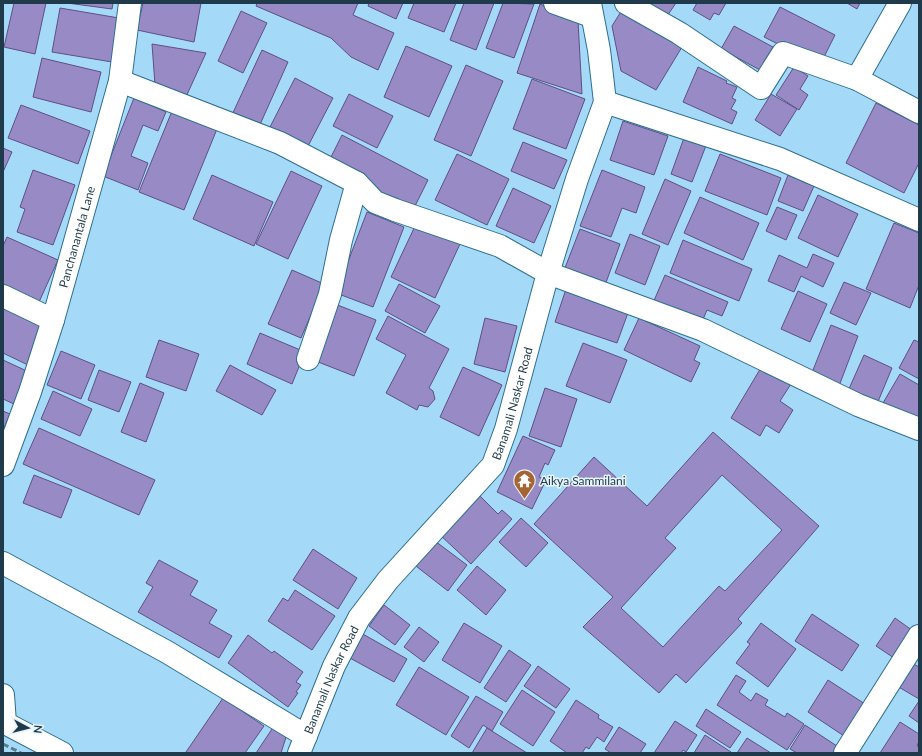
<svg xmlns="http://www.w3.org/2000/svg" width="922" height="756" font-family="Lato,sans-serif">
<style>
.building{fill:#988ac4;stroke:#5e5085;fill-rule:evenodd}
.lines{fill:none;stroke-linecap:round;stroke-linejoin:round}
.street-casing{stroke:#2d6f92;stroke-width:24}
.secondary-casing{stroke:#2d6f92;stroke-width:24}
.highway-casing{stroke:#2d6f92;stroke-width:24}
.street{stroke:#fff;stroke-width:22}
.secondary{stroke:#fff;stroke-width:22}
.highway{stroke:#fff;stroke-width:22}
.rail{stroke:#567c92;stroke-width:3;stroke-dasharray:6 3;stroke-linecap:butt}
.labels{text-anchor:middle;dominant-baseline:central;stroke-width:3;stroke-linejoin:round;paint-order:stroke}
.street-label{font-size:12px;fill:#1f3a4a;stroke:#e7f4fc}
.poi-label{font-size:12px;fill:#1f3a4a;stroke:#e7f4fc;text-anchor:start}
</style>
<rect width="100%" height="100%" fill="#a5d9f8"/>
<g class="building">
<polygon points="14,3 46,3 35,54 4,47"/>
<polygon points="67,3 113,3 112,9"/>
<polygon points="143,3 201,3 194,42 137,30"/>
<polygon points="257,3 358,3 353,15 394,33 378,70 351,57 331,38 256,6"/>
<polygon points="369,3 403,3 396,19 368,6"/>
<polygon points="414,3 456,3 444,32 408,18"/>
<polygon points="464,3 494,3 476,50 450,40"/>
<polygon points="503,3 534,4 514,58 486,48"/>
<polygon points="635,3 676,3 663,22"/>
<polygon points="697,3 726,3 719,15 714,13 710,20 693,10"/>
<polygon points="847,3 860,3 857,9"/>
<polygon points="540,4 578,21 582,94 517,73"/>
<polygon points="780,7 835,35 820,65 764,37"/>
<polygon points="60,8 119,18 112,62 52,52"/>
<polygon points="622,10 682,47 656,90 621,71 612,26"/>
<polygon points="241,11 267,23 243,73 218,61"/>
<polygon points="734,26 773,47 760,70 721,49"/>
<polygon points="152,44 206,53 185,99 155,85"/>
<polygon points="406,46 452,66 429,117 384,97"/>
<polygon points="262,50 288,62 258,129 231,117"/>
<polygon points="42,58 101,72 91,112 33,97"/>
<polygon points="466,65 503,81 471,156 434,140"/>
<polygon points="698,67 727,81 726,83 737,87 732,98 736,100 731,109 737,112 732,124 683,102"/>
<polygon points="794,67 808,76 800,89 808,95 799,110 776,95"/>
<polygon points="295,78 333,98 307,148 269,129"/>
<polygon points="532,79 585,99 566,149 513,129"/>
<polygon points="349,94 393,116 377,148 333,126"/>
<polygon points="771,94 797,109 780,136 755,120"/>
<polygon points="134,98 166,112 158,131 143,125 131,156 148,163 138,190 103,176"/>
<polygon points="876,103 919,125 919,163 904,193 846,163"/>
<polygon points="21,105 90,131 78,164 8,138"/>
<polygon points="172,111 217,129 184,210 139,192"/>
<polygon points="623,121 668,136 654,175 610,160"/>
<polygon points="342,135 428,180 412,212 365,188 369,179 330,159"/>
<polygon points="685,135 707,143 692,182 671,174"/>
<polygon points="523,142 567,160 554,189 511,171"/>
<polygon points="3,148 12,152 3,172"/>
<polygon points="457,154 509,179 487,225 435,200"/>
<polygon points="720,154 781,178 767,215 705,191"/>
<polygon points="33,170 75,185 53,245 17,232 25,209 20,207"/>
<polygon points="602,170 645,187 636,213 622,208 611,237 580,226"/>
<polygon points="291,171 322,186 288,259 256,244"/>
<polygon points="212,175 273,202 254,246 193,219"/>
<polygon points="788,175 814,186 803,211 778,201"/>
<polygon points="665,179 691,191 668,245 642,234"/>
<polygon points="513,188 551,206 534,243 496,226"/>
<polygon points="818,195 858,214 838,257 798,238"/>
<polygon points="700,197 759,223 743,260 684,233"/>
<polygon points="777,207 797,215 786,240 766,231"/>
<polygon points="367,212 404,227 373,307 336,293"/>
<polygon points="894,223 919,233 919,285 910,308 866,289"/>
<polygon points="416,224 460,244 435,298 391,277"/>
<polygon points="580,229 620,244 604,288 563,273"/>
<polygon points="630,234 660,246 645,285 615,273"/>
<polygon points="7,237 58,260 39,302 3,286 3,246"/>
<polygon points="683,240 752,269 739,301 670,273"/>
<polygon points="813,254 834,263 823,287 801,276 794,292 768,281 779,255 807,268"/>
<polygon points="292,270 324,284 301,338 268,324"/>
<polygon points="665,275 728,302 722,316 707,310 701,324 653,303"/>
<polygon points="844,282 871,293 856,325 830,313"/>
<polygon points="399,284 440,306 425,333 385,311"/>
<polygon points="566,289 629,310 617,343 555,322"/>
<polygon points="798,291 827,304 810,342 781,329"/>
<polygon points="335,304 376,320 354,376 313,360"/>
<polygon points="3,306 46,328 28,365 3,353"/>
<polygon points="388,316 449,349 429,388 433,391 435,399 428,407 419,405 417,410 386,393 406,355 376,339"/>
<polygon points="485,318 517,326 505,372 474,364"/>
<polygon points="639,318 700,346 694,360 700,363 691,382 624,350"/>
<polygon points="831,325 858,336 839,386 811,375"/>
<polygon points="260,333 305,352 292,384 247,364"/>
<polygon points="159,340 199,354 186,391 146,377"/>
<polygon points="914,340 919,342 919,379 899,368"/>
<polygon points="583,343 627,360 610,403 566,386"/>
<polygon points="61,351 95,365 81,399 47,385"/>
<polygon points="864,355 892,368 877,404 848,391"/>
<polygon points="3,360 29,372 14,404 3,399"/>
<polygon points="230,365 276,390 262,415 216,391"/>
<polygon points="762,366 791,384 780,401 793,410 779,433 766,425 760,436 731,418"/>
<polygon points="463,367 502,385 479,436 440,417"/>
<polygon points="99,370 131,382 119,412 88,400"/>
<polygon points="900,374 919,385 919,424 883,403"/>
<polygon points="140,383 164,393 146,442 121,432"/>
<polygon points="545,388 577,399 561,447 529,436"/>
<polygon points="53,391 92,409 80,436 41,419"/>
<polygon points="3,411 10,414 3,430"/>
<polygon points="39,428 155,480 139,515 23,464"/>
<path d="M 713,432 L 819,526 L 738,619 L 742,623 L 686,683 L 676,674 L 659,693 L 583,627 L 613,597 L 534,524 L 594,457 L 647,506 ZM 722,475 L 782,530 L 725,591 L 719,586 L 663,647 L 621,608 L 676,548 L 665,538 Z"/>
<polygon points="523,436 555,450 548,465 545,463 539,477 546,480 532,509 497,492"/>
<polygon points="34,475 72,490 61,518 23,503"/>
<polygon points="476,492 498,514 502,510 512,519 471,564 438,533"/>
<polygon points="521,518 548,543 526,567 499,542"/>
<polygon points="431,538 467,565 448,591 412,563"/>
<polygon points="313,549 357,578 338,609 293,580"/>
<polygon points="159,560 198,581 190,595 217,610 209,623 232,636 219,658 138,612 153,587 146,583"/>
<polygon points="477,566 506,590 486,615 457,590"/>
<polygon points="295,590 335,616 312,650 268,621 283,598 288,601"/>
<polygon points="384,605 410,625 395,645 369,626"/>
<polygon points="812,614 859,645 842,671 795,641"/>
<polygon points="895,618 916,633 897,660 876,646"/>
<polygon points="464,623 502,646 480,683 442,660"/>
<polygon points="761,623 796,649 768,687 736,663 750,644 747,642"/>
<polygon points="419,627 439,642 424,662 404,647"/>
<polygon points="361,633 407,659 394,682 348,657"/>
<polygon points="248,635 272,653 274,651 303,672 296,682 301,685 296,692 298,693 288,707 228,663"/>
<polygon points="509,650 531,665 506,702 484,688"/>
<polygon points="912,663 919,667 919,699 897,686"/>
<polygon points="538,666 570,689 556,708 524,686"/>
<polygon points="419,667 469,697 446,735 396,705"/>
<polygon points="736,675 746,681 739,692 751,701 756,693 768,700 765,705 785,717 787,713 804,724 787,750 717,705"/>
<polygon points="828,680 865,704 844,736 808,712"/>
<polygon points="522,690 555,712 533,746 500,724"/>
<polygon points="476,696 503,712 492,731 483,725 469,748 451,736"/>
<polygon points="223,698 264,726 245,753 188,753 186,752"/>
<polygon points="576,700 599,715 598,718 613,727 604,742 597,737 589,749 586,747 582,753 567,753 550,741"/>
<polygon points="919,701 919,723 909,716"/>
<polygon points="706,709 741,732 730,748 696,726"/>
<polygon points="675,721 697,735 686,752 683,750 681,753 654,753"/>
<polygon points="900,722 919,734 919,741 917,746 919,747 919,753 880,753"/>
<polygon points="805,725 843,750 841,753 797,753 790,749"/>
<polygon points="274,726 287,734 281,753 256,753"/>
<polygon points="619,727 646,744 640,753 611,753 605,749"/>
<polygon points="487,728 527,753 472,753"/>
<polygon points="705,735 731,752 730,753 694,753"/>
<polygon points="747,738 771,753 737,753"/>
</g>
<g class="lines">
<defs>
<g id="street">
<polyline points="555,3 591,16"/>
<polyline points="626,3 679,33 761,88 783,53 857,79 919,112"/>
<polyline points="857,79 900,3"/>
<polyline points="120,81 280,143 357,183 375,202 395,210 500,246 548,273 703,330 858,405 919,429"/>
<polyline points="605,102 780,159 919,220"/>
<polyline points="3,296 53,320"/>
<polyline points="308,359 330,294 341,240 357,183"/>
<path id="s1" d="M 3,465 L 30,392 L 53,320 L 120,81 L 130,3"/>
<polyline points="3,563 167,652 306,736"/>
<polyline points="3,695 5,723"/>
<polyline points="845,753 919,636"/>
</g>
<g id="secondary">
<path id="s2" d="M 299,753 L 334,666 L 359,618 L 388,580 L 493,465 L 506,429 L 548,273 L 577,179 L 605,102 L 599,50 L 590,3"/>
</g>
<polyline id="highway" points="3,722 62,753"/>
</defs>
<use href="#street" class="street-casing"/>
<use href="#secondary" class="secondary-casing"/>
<use href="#highway" class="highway-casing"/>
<use href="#street" class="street"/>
<use href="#secondary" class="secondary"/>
<use href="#highway" class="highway"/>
<polyline class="rail" points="3,744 21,753"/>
</g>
<defs>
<symbol id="temple-pin" viewBox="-11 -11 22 30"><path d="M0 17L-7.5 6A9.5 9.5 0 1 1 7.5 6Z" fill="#a76433" stroke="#e7f4fc"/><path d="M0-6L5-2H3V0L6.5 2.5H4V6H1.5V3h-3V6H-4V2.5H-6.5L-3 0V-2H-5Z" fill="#fff"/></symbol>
</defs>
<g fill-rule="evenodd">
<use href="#temple-pin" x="512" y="468" width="25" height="34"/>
</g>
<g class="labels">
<g class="street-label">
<text stroke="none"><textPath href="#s1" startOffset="240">Panchanantala Lane</textPath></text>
<text stroke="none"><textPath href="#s2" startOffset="416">Banamali Naskar Road</textPath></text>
<text stroke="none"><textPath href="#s2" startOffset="80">Banamali Naskar Road</textPath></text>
</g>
<g class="poi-label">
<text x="540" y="480">Aikya Sammilani</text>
</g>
</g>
<rect width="922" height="756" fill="none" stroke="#1f3a4a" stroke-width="8"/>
<g transform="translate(28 728) rotate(97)" stroke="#e7f4fc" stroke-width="3" paint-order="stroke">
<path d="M0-3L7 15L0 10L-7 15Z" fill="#1f3a4a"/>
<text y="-6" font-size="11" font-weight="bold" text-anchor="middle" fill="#1f3a4a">N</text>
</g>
</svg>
